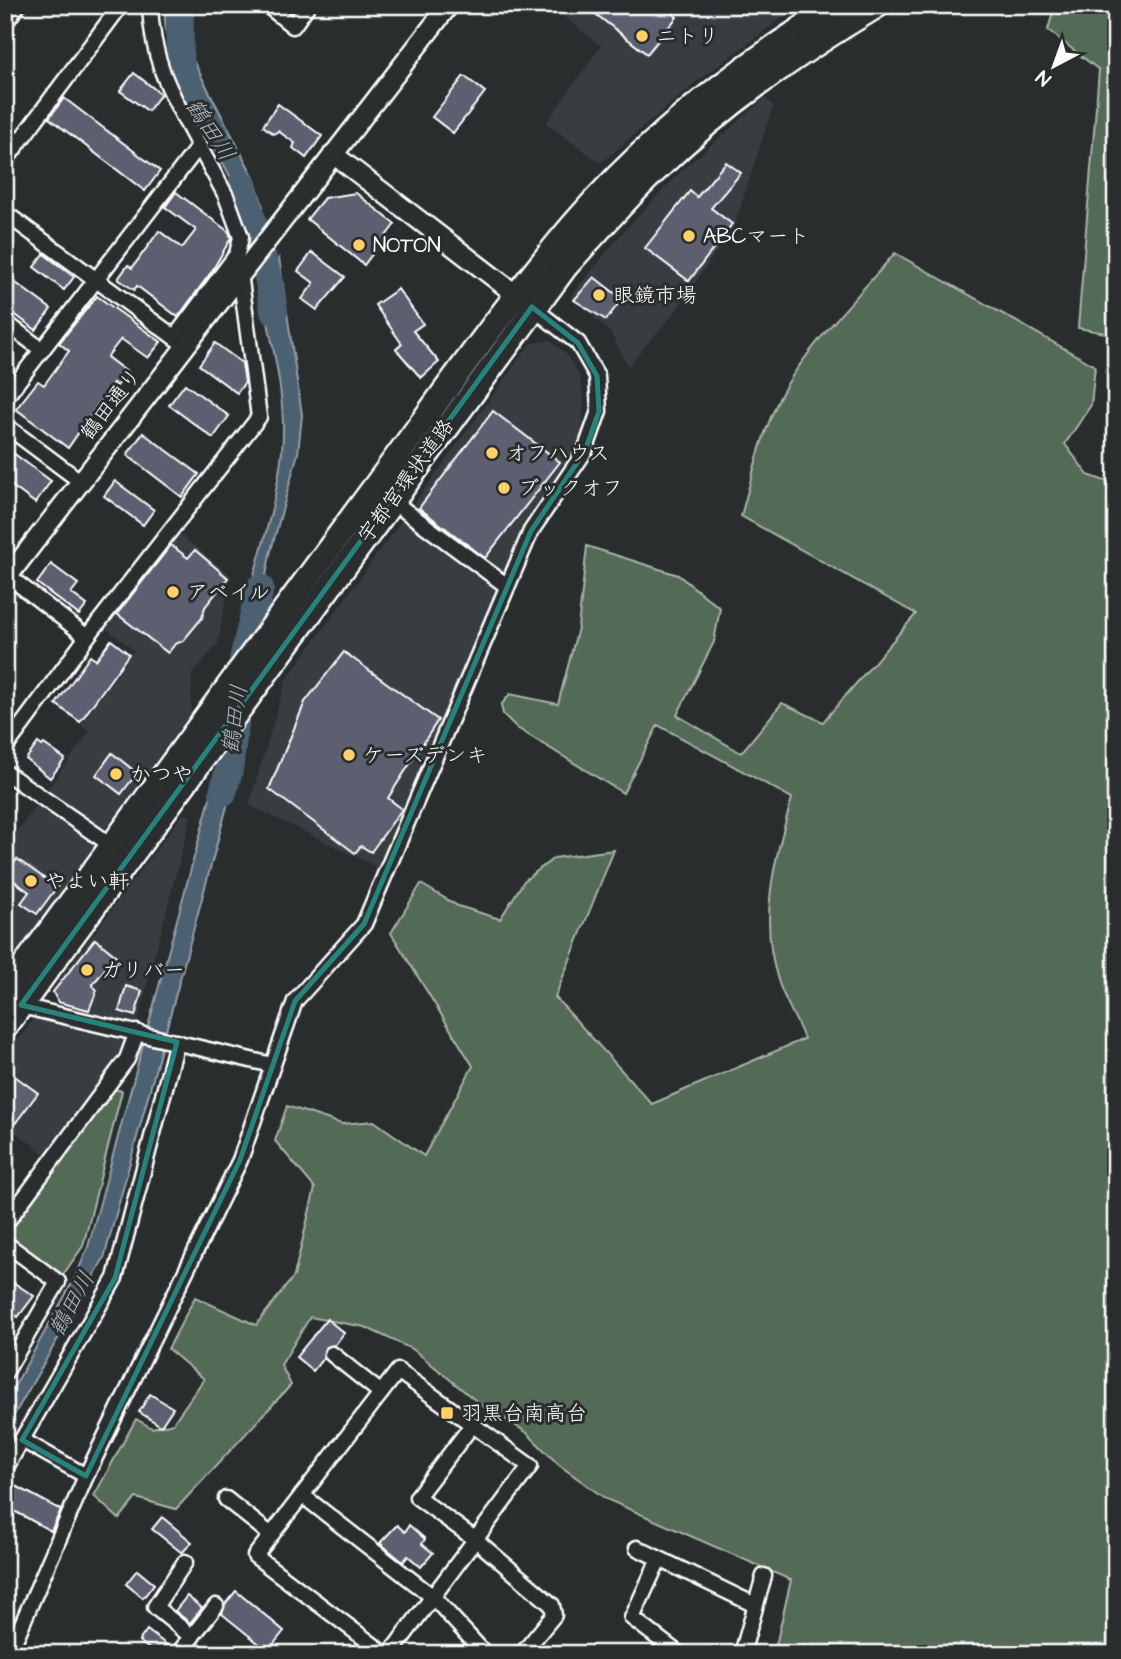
<svg xmlns="http://www.w3.org/2000/svg" width="1121" height="1659" font-family="'Architects Daughter','Klee One',sans-serif">
<style>
.built{fill:#393c42}
.green{fill:#536a56;stroke:#a9b4aa;stroke-width:2}
.water{fill:#4b616f;stroke:#93a0a9;stroke-width:2}
.lines{fill:none;stroke-linecap:round;stroke-linejoin:round}
.shore{stroke:#b7c0c5;stroke-width:2}
.river{stroke:#4b616f;stroke-width:28}
.building{fill:#5d5e70;stroke:#fff;stroke-width:2}
.minor-casing{stroke:#fff;stroke-width:19}
.tertiary-casing{stroke:#fff;stroke-width:23}
.primary-casing{stroke:#fff;stroke-width:28}
.minor{stroke:#2a2d2e;stroke-width:14}
.tertiary{stroke:#2a2d2e;stroke-width:18}
.primary{stroke:#2a2d2e;stroke-width:23}
.marked{fill:none;stroke:#27847c;stroke-width:5;stroke-linejoin:round}
.poi-dot{fill:#ffd166;stroke:#2a2d2e;stroke-width:2.5}
.labels{text-anchor:middle;dominant-baseline:central;stroke-width:6;stroke-linejoin:round;paint-order:stroke}
.poi-label{font-size:21px;fill:#fff;stroke:#2a2d2e;text-anchor:start}
.street-label{font-size:21px;fill:#fff;stroke:#2a2d2e}
.water-label{font-size:23px;font-style:italic;fill:#aeb8be;stroke:#2a2d2e}
</style>
<rect width="100%" height="100%" fill="#2a2d2e"/>
<filter id="ink" filterUnits="userSpaceOnUse"><feTurbulence type="fractalNoise" baseFrequency=".0143" numOctaves="2"/><feDisplacementMap in="SourceGraphic" scale="14" xChannelSelector="R" yChannelSelector="G"/><feConvolveMatrix kernelMatrix="1 2 1 2 8 2 1 2 1" color-interpolation-filters="sRGB"/></filter>
<g filter="url(#ink)">
<g class="built">
<polygon points="549,5 799,5 695,83 601,163 546,123 601,46"/>
<polygon points="765,98 773,106 735,224 675,312 628,366 611,333 571,296 625,230 681,171"/>
<polygon points="550,340 566,354 579,375 584,400 581,444 524,527 379,868 249,805 286,680 530,344"/>
<polygon points="177,532 230,575 218,643 192,675 191,712 5,969 5,848 90,731 81,725 134,650 103,626"/>
<polygon points="183,814 191,816 137,1024 57,1004 51,991"/>
<polygon points="37,1015 131,1035 49,1157 5,1124 5,1057"/>
</g>
<g class="green">
<polygon points="1055,5 1116,5 1116,335 1078,328 1099,70 1048,30"/>
<path d="M 895,253 L 1095,366 L 1091,405 L 1065,444 L 1088,475 L 1116,485 L 1116,1654 L 774,1654 L 791,1580 L 606,1499 L 559,1465 L 526,1432 L 481,1405 L 414,1350 L 365,1327 L 310,1317 L 281,1365 L 291,1385 L 176,1509 L 136,1498 L 119,1519 L 94,1496 L 136,1419 L 152,1428 L 173,1423 L 204,1379 L 168,1349 L 195,1297 L 256,1325 L 294,1276 L 315,1188 L 275,1141 L 287,1106 L 342,1124 L 374,1121 L 424,1156 L 473,1066 L 391,933 L 421,884 L 458,906 L 500,919 L 524,881 L 554,858 L 614,850 L 555,997 L 652,1104 L 804,1039 C 797,1019 784,1000 778,980 C 758,916 775,860 792,798 L 658,725 L 623,793 L 517,728 L 503,714 L 501,705 L 510,694 L 558,704 L 578,628 L 587,546 L 678,575 L 720,608 L 714,642 L 677,715 L 741,753 L 782,703 L 823,722 L 916,614 L 741,516 C 752,477 761,436 779,399 C 801,353 860,294 895,253 Z"/>
<polygon points="106,1087 122,1091 83,1246 58,1282 5,1243 5,1224"/>
</g>
<g class="water">
<path d="M 165,5 L 179,5 L 178,22 L 184,43 L 254,178 L 263,207 L 250,222 C 227,152 160,80 165,5 Z"/>
<path d="M 279,258 L 302,415 L 298,453 L 270,554 L 259,613 L 233,648 C 250,583 285,489 283,424 C 282,377 268,328 260,282 Z"/>
<polygon points="238,747 232,788 104,1258 5,1431 5,1403 77,1274 88,1247 217,773"/>
</g>
<g class="lines">
<polygon class="shore" points="272,280 279,308 276,312 272,310 268,285"/>
<g class="river">
<path d="M 180,5 C 180,68 174,83 215,134"/>
<polyline points="242,184 268,277 274,311"/>
<polyline points="223,792 229,770 243,660 260,588"/>
</g>
</g>
<g class="building">
<polygon points="584,5 675,5 671,11 677,17 647,54"/>
<polygon points="134,73 161,94 148,111 120,91"/>
<polygon points="464,76 485,92 453,133 432,117"/>
<polygon points="64,98 160,171 145,191 49,118"/>
<polygon points="278,104 322,136 306,158 293,148 295,143 278,131 274,134 263,126"/>
<polygon points="726,162 741,173 711,208 732,224 689,281 645,248 690,191 697,197"/>
<polygon points="176,192 229,232 231,238 212,271 178,317 137,286 134,290 118,279 128,265 132,268 159,231 182,248 196,230 165,207"/>
<polygon points="356,193 395,224 364,265 307,219 324,198"/>
<polygon points="312,252 345,277 317,310 302,299 314,283 298,271"/>
<polygon points="44,254 74,277 64,290 34,267"/>
<polygon points="5,275 51,309 36,330 5,307"/>
<polygon points="594,277 622,299 606,320 574,300"/>
<polygon points="398,289 423,324 413,331 439,362 421,378 396,349 402,344 375,305"/>
<polygon points="97,296 161,342 148,358 121,339 107,357 128,373 117,386 113,383 68,448 16,409 38,381 44,385 69,351 59,343"/>
<polygon points="215,343 242,363 245,382 237,393 199,365"/>
<polygon points="185,384 229,416 213,438 169,405"/>
<polygon points="493,411 560,462 485,558 419,508"/>
<polygon points="143,433 199,474 182,497 127,455"/>
<polygon points="5,447 51,481 35,503 5,481"/>
<polygon points="115,481 154,510 143,525 104,496"/>
<polygon points="171,545 188,558 195,550 228,578 205,607 202,618 183,641 175,644 168,653 117,614"/>
<polygon points="51,564 78,584 71,593 87,605 79,615 37,583"/>
<polygon points="111,640 129,654 80,722 56,704 90,656 96,660"/>
<polygon points="344,652 438,720 388,798 402,809 371,852 361,846 355,853 269,789 305,702"/>
<polygon points="38,743 42,746 44,744 65,759 50,778 26,759"/>
<polygon points="112,753 137,773 121,794 96,775"/>
<polygon points="17,859 57,887 37,914 21,903 29,892 6,875"/>
<polygon points="95,939 116,956 92,985 97,990 89,1010 58,1002 53,992"/>
<polygon points="126,986 142,991 135,1016 119,1011"/>
<polygon points="5,1069 38,1093 5,1137"/>
<polygon points="5,1277 34,1296 18,1317 5,1307"/>
<polygon points="327,1319 344,1333 335,1345 325,1348 323,1358 313,1371 296,1357"/>
<polygon points="150,1394 173,1408 161,1426 139,1412"/>
<polygon points="16,1486 61,1510 51,1531 5,1506"/>
<polygon points="162,1517 192,1542 182,1553 152,1529"/>
<polygon points="397,1525 405,1532 409,1525 425,1539 422,1544 433,1553 421,1567 408,1556 403,1562 380,1543"/>
<polygon points="137,1570 154,1584 143,1598 126,1584"/>
<polygon points="236,1591 284,1631 268,1651 222,1614 225,1604"/>
<polygon points="187,1596 202,1608 190,1623 175,1611"/>
<polygon points="147,1630 171,1648 169,1654 156,1654 139,1641"/>
</g>
<g class="lines">
<defs>
<g id="minor">
<polyline points="267,5 293,26 308,5"/>
<polyline points="5,23 18,5"/>
<polyline points="5,161 121,5"/>
<polyline points="5,213 185,345"/>
<polyline points="5,322 42,350"/>
<polyline points="175,337 237,254 241,237 226,196 199,146"/>
<path d="M 5,398 L 199,146 C 172,95 152,64 150,5"/>
<polyline points="5,425 80,481"/>
<polyline points="392,501 507,586"/>
<polyline points="8,576 87,637"/>
<polyline points="5,748 87,637 259,417 240,273"/>
<polyline points="5,772 111,845"/>
<polyline points="17,1005 272,1065"/>
<polyline points="5,1224 127,1059 137,1032"/>
<polyline points="5,1243 58,1282 5,1373"/>
<polyline points="332,1354 381,1393"/>
<polyline points="473,1424 417,1497 476,1540 552,1605 554,1615 522,1654"/>
<polyline points="22,1440 86,1476"/>
<polyline points="5,1469 115,1278 177,1042"/>
<polyline points="302,1495 433,1597 485,1654"/>
<polyline points="226,1499 271,1535"/>
<polyline points="637,1548 755,1605"/>
<polyline points="659,1559 632,1618 679,1654"/>
<polyline points="185,1562 155,1607 192,1637"/>
<polyline points="9,1654 86,1476 240,1160 295,1001 364,924 531,531 585,451 599,411 597,376 578,343 532,307"/>
<polyline points="178,1654 216,1606"/>
<polyline points="385,1654 255,1556 398,1371 530,1466 390,1654"/>
<polyline points="742,1654 764,1576"/>
</g>
<g id="tertiary">
<polyline points="333,154 527,303"/>
<polyline points="5,580 449,5"/>
</g>
<g id="primary">
<path d="M 5,992 C 121,831 238,671 356,512 C 428,416 496,316 573,225 C 647,138 742,64 839,5"/>
<path d="M 5,1027 L 566,266 C 596,233 625,199 658,168 C 724,104 799,52 878,5"/>
</g>
</defs>
<use href="#minor" class="minor-casing"/>
<use href="#tertiary" class="tertiary-casing"/>
<use href="#primary" class="primary-casing"/>
<use href="#minor" class="minor"/>
<use href="#tertiary" class="tertiary"/>
<use href="#primary" class="primary"/>
</g>
</g>
<path class="marked" d="M 532,307 L 578,343 L 597,376 L 599,411 L 585,451 L 531,531 L 364,924 L 295,1001 L 240,1160 L 86,1476 L 22,1440 L 115,1278 L 177,1042 L 21,1005 Z"/>
<g class="poi-dot">
<circle cx="642" cy="36" r="7"/>
<circle cx="689" cy="236" r="7"/>
<circle cx="359" cy="245" r="7"/>
<circle cx="599" cy="295" r="7"/>
<circle cx="492" cy="453" r="7"/>
<circle cx="504" cy="488" r="7"/>
<circle cx="173" cy="592" r="7"/>
<circle cx="349" cy="755" r="7"/>
<circle cx="116" cy="774" r="7"/>
<circle cx="31" cy="881" r="7"/>
<circle cx="87" cy="970" r="7"/>
<rect x="440" y="1406" width="14" height="14" rx="3.5"/>
</g>
<g class="labels">
<g class="poi-label">
<text x="656" y="36">ニトリ</text>
<text x="703" y="236">ABCマート</text>
<text x="373" y="245">NOTON</text>
<text x="613" y="295">眼鏡市場</text>
<text x="506" y="453">オフハウス</text>
<text x="518" y="488">ブックオフ</text>
<text x="187" y="592">アベイル</text>
<text x="363" y="755">ケーズデンキ</text>
<text x="130" y="774">かつや</text>
<text x="45" y="881">やよい軒</text>
<text x="101" y="970">ガリバー</text>
<text x="461" y="1413">羽黒台南高台</text>
</g>
<g class="street-label">
<text transform="translate(111 404) rotate(-52)">鶴田通り</text>
<text transform="translate(406 481) rotate(-54)">宇都宮環状道路</text>
</g>
<g class="water-label">
<text transform="translate(210 130) rotate(57)">鶴田川</text>
<text transform="translate(235 719) rotate(-82)">鶴田川</text>
<text transform="translate(72 1304) rotate(-61)">鶴田川</text>
</g>
</g>
<rect width="1121" height="1659" fill="none" stroke="#2a2d2e" stroke-width="28"/>
<rect x="14" y="14" width="1093" height="1631" fill="none" stroke="#fff" stroke-width="2.5" filter="url(#ink)"/>
<g transform="translate(1054 66) rotate(221)" stroke="#2a2d2e" stroke-width="5" paint-order="stroke">
<path d="M0-5L12 26L0 18L-12 26Z" fill="#ffffff"/>
<text y="-10" font-size="19" font-weight="bold" text-anchor="middle" fill="#ffffff">N</text>
</g>
</svg>
